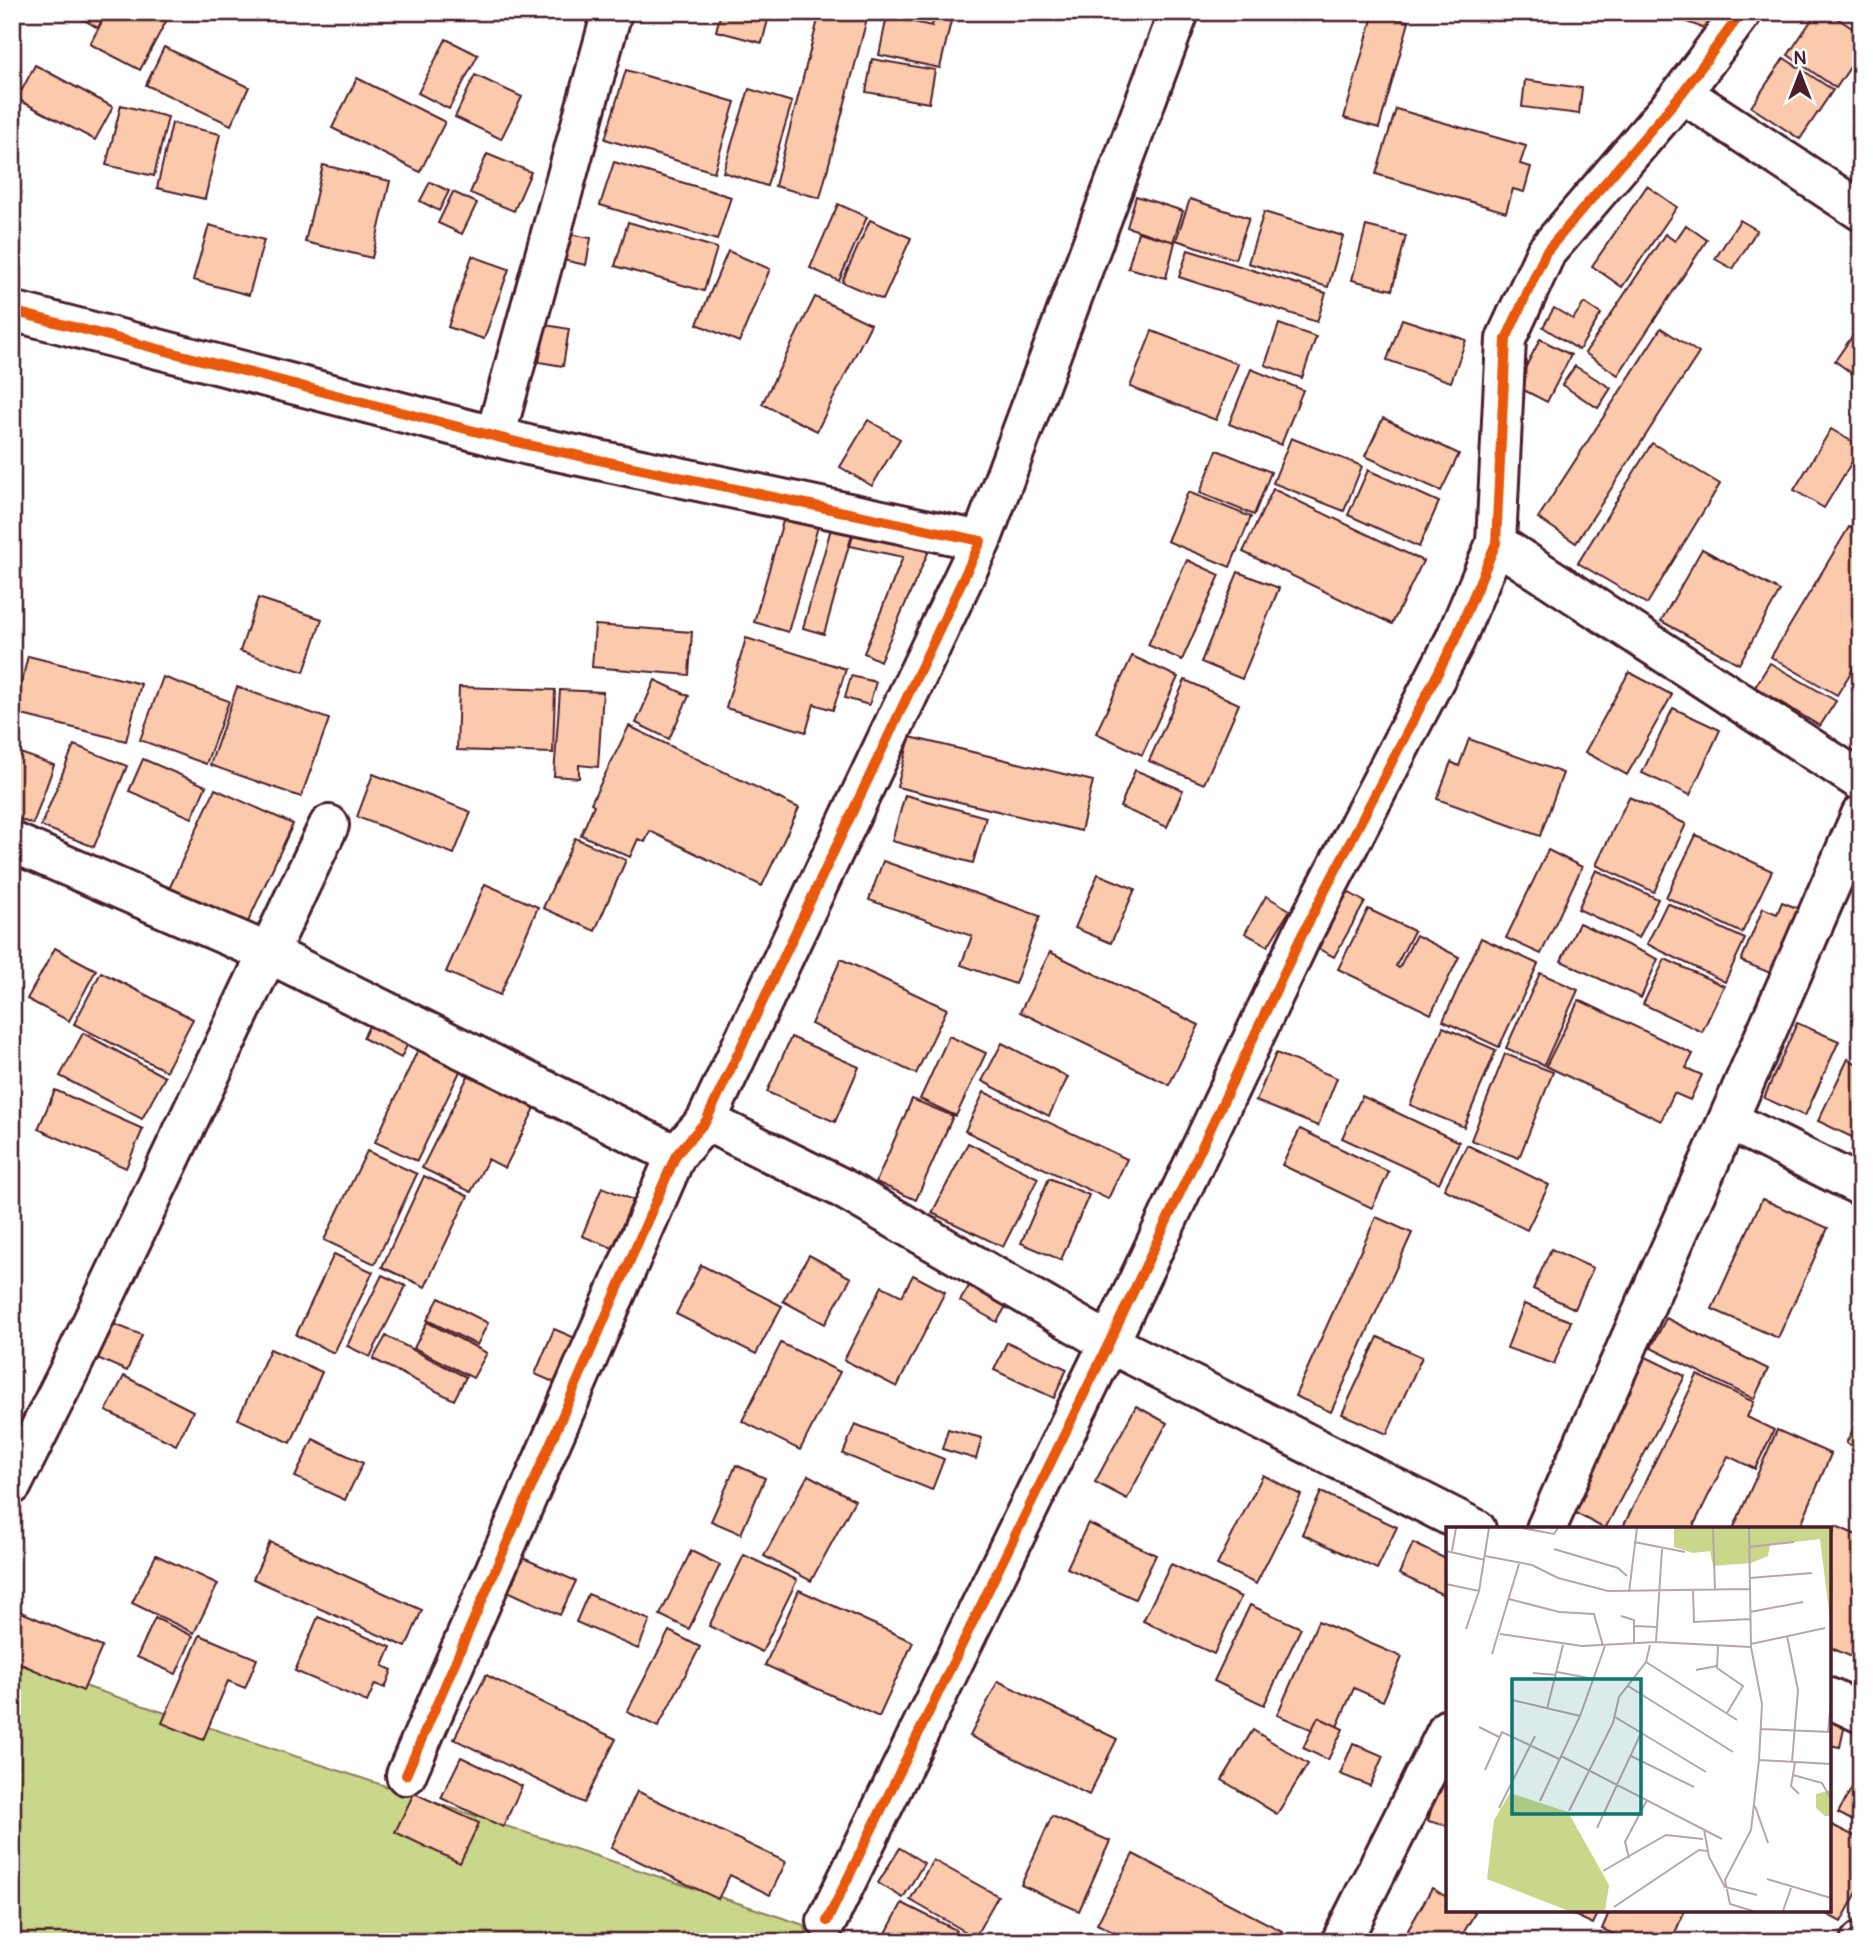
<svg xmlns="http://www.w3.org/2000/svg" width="1873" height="1954" font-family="Pangolin,sans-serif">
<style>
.grass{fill:#c9d78b;stroke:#8a7b5b;stroke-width:2}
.building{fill:#fbc9ab;stroke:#4a1f2b;stroke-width:2}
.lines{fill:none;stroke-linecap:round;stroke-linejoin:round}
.street-casing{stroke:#4a1f2b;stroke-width:44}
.street{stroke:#fff;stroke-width:38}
.cycleway-casing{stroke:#fff;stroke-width:15}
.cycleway{stroke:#e8590c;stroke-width:10}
.inset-road{fill:none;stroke:#b7a5aa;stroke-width:2}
.view{fill:#0f766e;fill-opacity:0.15;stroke:#0f766e;stroke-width:3.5}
.inset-edge{fill:none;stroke:#4a1f2b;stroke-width:3.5}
</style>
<rect width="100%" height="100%" fill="#fff"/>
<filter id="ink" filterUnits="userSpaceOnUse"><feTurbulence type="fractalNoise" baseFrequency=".0143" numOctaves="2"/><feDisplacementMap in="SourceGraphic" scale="14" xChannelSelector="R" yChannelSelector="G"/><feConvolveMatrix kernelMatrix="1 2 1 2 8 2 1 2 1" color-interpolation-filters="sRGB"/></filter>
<g filter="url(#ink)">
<polygon class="grass" points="12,1662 804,1925 811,1942 12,1942"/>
<g class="building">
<polygon points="71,12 106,12 98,28"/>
<polygon points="107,12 171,12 140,70 90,44"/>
<polygon points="721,12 770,12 762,43 716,31"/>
<polygon points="820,12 859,12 868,15 820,198 775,186"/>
<polygon points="1374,12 1409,22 1379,128 1344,118"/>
<polygon points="1688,12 1718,12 1711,31 1684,21"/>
<polygon points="1817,12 1828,12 1861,34 1861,51 1836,88 1788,55"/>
<polygon points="887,16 932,26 934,18 951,21 940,68 879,55"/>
<polygon points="446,39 478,55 449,109 418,93"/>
<polygon points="164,47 249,87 231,125 146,85"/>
<polygon points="1784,58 1833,90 1800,139 1751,107"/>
<polygon points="872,59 935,70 929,103 866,92"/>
<polygon points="35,65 113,107 95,140 17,99"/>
<polygon points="626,70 735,102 714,172 605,139"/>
<polygon points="475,75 522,97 501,139 455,117"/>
<polygon points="357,78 445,122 420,172 332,128"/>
<polygon points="1525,80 1582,88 1579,114 1522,107"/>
<polygon points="749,89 792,102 767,186 723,172"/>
<polygon points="121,105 168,117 154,176 106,165"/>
<polygon points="1396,109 1526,146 1520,164 1531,167 1524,192 1513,189 1506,212 1376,174"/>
<polygon points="172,123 220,134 205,199 157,188"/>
<polygon points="487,154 531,172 514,211 470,193"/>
<polygon points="614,162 731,197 717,240 600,205"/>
<polygon points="323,165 390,181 372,258 305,242"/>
<polygon points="430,182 449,191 439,211 420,201"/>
<polygon points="1647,186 1677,207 1622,287 1592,266"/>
<polygon points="453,192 477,203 462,234 438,223"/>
<polygon points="1136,196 1183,211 1173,242 1127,227"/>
<polygon points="1190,199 1249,218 1235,259 1176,240"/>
<polygon points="838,204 867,217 839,281 810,268"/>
<polygon points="1264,212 1343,236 1328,287 1248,263"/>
<polygon points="870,220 911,238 883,300 842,282"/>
<polygon points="1740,220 1757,230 1733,269 1715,259"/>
<polygon points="628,222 717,248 704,291 615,266"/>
<polygon points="209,225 264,240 249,295 193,280"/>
<polygon points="1686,225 1707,240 1618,375 1585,353 1665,234 1675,241"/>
<polygon points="1366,226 1406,236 1392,290 1352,280"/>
<polygon points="1138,232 1175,242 1166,278 1128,268"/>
<polygon points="568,234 591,238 586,265 563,260"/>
<polygon points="1188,250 1326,293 1317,322 1179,277"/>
<polygon points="728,251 770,269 739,342 697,324"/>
<polygon points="472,256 509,269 484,339 448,327"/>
<polygon points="815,297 871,324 817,431 762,404"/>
<polygon points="1584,303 1601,314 1579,350 1543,327 1554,308 1573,319"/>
<polygon points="1402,319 1466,340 1451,382 1387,360"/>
<polygon points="1279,324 1316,337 1302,378 1265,365"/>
<polygon points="546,325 569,329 563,366 539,362"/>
<polygon points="1661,328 1699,353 1576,543 1538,518"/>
<polygon points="1152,331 1238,364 1216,420 1130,387"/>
<polygon points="1851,338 1861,345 1861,380 1835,361"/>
<polygon points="1540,339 1571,355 1547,402 1516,386"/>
<polygon points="1575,366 1611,388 1598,408 1562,385"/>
<polygon points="1251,369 1303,390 1281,445 1229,424"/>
<polygon points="1383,418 1459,454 1441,491 1365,456"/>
<polygon points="868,420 900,439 872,486 840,467"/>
<polygon points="1831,429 1861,447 1824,508 1794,490"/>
<polygon points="1291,438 1362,466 1344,511 1273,483"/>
<polygon points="1652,443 1720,484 1647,604 1578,563"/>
<polygon points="1217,450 1271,472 1254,515 1200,493"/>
<polygon points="1368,470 1439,502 1419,547 1348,515"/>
<polygon points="1273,489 1423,561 1392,624 1243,552"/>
<polygon points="1188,492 1251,517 1230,567 1167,541"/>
<polygon points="785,514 819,523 788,632 754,622"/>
<polygon points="856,524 932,544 880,661 864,653 903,557 850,546"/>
<polygon points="832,525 853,531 824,634 803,628"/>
<polygon points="1849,527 1861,533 1861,656 1837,695 1771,657"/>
<polygon points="1702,549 1780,591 1739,664 1661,621"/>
<polygon points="1187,560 1220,575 1182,660 1148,645"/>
<polygon points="1238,572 1279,588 1242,679 1201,662"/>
<polygon points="258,598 322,619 304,672 240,651"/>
<polygon points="595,625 692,632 689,675 592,667"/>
<polygon points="746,638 846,669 833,710 814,704 806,732 726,708"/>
<polygon points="28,656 141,684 126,741 14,713"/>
<polygon points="1132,656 1178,677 1142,755 1096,733"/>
<polygon points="1770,663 1836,701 1820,726 1755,687"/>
<polygon points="1629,672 1672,695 1627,775 1585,752"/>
<polygon points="851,676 876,682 869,705 845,698"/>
<polygon points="163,677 229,701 206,764 140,740"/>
<polygon points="655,680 689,696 669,739 636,723"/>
<polygon points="1185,680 1239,704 1204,784 1149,761"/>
<polygon points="237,687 329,719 301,797 210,765"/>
<polygon points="459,687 555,690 553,753 457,750"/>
<polygon points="560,690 603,692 598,767 579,765 579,778 554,776"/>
<polygon points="1673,708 1720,730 1690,795 1642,773"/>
<polygon points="629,726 799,808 762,886 650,831 645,842 638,839 630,857 581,835 594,805 591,803"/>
<polygon points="910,737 1093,781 1081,831 897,787"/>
<polygon points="1469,739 1563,773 1540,836 1437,799 1451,762 1459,766"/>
<polygon points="74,745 127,766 94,847 41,826"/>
<polygon points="12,750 54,765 33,824 12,817"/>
<polygon points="143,759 206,786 192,818 129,791"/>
<polygon points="1135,770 1183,790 1167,827 1120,807"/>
<polygon points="373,774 471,812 454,854 357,817"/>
<polygon points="215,789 293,824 247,924 169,889"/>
<polygon points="905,795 986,817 973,863 892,841"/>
<polygon points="1629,797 1686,824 1654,892 1596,865"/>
<polygon points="1696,835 1772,871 1742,933 1666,897"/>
<polygon points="575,838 626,860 595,931 543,908"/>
<polygon points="1548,850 1582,867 1541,954 1506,938"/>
<polygon points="883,861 1040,916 1015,984 961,965 972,936 869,900"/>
<polygon points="1596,870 1658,899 1639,938 1578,909"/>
<polygon points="1098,874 1135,889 1111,943 1075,928"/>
<polygon points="485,884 538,907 500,995 446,972"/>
<polygon points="1348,892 1365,902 1334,957 1317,948"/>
<polygon points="1266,896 1290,910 1268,946 1245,933"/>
<polygon points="1782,902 1802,910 1775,975 1741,961 1763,908 1777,914"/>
<polygon points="1667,903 1745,939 1725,982 1647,944"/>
<polygon points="1368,909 1414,931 1396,966 1399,968 1416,935 1459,957 1431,1014 1338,969"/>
<polygon points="1579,923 1658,959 1641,998 1561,961"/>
<polygon points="1481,938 1538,964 1499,1047 1443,1021"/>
<polygon points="55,948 96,970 69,1021 27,999"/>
<polygon points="1050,952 1199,1025 1169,1085 1020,1012"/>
<polygon points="841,959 947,1009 916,1074 811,1024"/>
<polygon points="1665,959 1724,986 1702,1032 1643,1004"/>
<polygon points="101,972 193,1019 166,1071 74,1024"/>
<polygon points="1540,973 1578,990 1544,1065 1506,1048"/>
<polygon points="1579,1000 1693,1054 1686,1068 1702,1075 1690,1100 1674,1093 1661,1121 1546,1066"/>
<polygon points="374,1016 412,1035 401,1058 363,1038"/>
<polygon points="1797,1023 1839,1041 1805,1116 1764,1098"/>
<polygon points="1443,1027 1496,1050 1464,1127 1410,1105"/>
<polygon points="83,1033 165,1077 142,1119 60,1076"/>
<polygon points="949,1036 986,1053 956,1116 920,1099"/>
<polygon points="791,1037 859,1067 835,1122 767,1092"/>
<polygon points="422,1041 465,1061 417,1161 375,1142"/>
<polygon points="1002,1043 1068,1077 1049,1116 982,1081"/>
<polygon points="1276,1053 1337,1078 1318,1126 1256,1101"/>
<polygon points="1505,1054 1553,1072 1519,1158 1471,1140"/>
<polygon points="1848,1059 1861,1066 1860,1141 1818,1121"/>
<polygon points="474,1064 540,1098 505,1168 488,1159 471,1192 422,1168"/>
<polygon points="55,1090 143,1129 126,1168 38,1129"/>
<polygon points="984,1092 1127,1159 1108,1199 965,1131"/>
<polygon points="1362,1096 1459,1142 1439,1183 1342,1138"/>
<polygon points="912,1099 953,1116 916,1200 876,1182"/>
<polygon points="1300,1129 1389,1172 1372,1208 1282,1165"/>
<polygon points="968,1143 1038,1178 1003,1247 932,1213"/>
<polygon points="1467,1145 1549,1185 1527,1230 1444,1189"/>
<polygon points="367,1151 417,1174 375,1264 324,1240"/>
<polygon points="424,1176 468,1196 425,1287 382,1267"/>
<polygon points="1049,1178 1089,1195 1061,1260 1021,1243"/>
<polygon points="602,1187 633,1200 613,1248 582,1236"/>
<polygon points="1762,1199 1828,1228 1778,1338 1712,1309"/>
<polygon points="1376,1217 1412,1233 1331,1412 1295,1396"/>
<polygon points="1551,1249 1593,1268 1575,1309 1533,1289"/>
<polygon points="334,1254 373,1272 334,1353 296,1335"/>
<polygon points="809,1255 851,1278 825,1324 783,1301"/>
<polygon points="701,1265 782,1306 756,1354 676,1314"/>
<polygon points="382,1275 406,1286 370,1357 347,1346"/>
<polygon points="913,1275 945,1292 897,1387 844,1360 882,1286 902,1296"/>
<polygon points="974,1278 1010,1299 997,1322 960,1301"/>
<polygon points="439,1298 488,1323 477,1345 427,1320"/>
<polygon points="1524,1304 1571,1321 1554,1364 1507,1348"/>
<polygon points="1666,1318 1768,1369 1754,1399 1651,1348"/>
<polygon points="109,1322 142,1335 127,1371 95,1357"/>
<polygon points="427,1322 487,1353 473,1378 414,1348"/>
<polygon points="554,1329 580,1340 560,1385 535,1374"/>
<polygon points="386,1336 466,1377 454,1400 373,1359"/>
<polygon points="1378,1337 1422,1357 1387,1434 1342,1414"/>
<polygon points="1007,1342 1067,1369 1054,1398 994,1370"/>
<polygon points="781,1343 840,1372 800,1450 742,1421"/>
<polygon points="270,1349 322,1372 291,1443 238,1419"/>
<polygon points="1644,1356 1685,1376 1605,1529 1566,1508"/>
<polygon points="1697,1375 1754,1402 1747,1417 1774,1430 1755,1469 1728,1456 1692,1529 1622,1529"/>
<polygon points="124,1376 193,1411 176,1445 106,1411"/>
<polygon points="1136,1406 1167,1423 1127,1499 1095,1482"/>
<polygon points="1861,1414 1861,1450 1846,1443"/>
<polygon points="855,1424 944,1459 932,1490 843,1454"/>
<polygon points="948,1429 982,1438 976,1459 942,1449"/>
<polygon points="1777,1430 1831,1454 1799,1529 1733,1529"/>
<polygon points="313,1439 363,1463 345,1500 295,1477"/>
<polygon points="736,1465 765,1478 741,1534 711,1521"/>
<polygon points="808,1475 855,1500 811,1581 764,1556"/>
<polygon points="1263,1475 1301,1495 1256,1584 1217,1565"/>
<polygon points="1321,1492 1397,1527 1377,1569 1302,1534"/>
<polygon points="1088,1523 1156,1555 1135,1599 1067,1568"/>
<polygon points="1836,1526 1861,1537 1861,1655 1859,1660 1829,1647 1829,1543"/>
<polygon points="270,1542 422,1610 406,1647 253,1579"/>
<polygon points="1413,1543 1448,1560 1448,1597 1399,1574"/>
<polygon points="691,1551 720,1565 689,1629 660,1615"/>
<polygon points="156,1555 218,1584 194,1633 132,1603"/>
<polygon points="516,1555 576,1581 560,1615 501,1588"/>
<polygon points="744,1555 797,1580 762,1652 709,1626"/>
<polygon points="1171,1564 1241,1597 1214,1654 1143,1621"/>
<polygon points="799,1590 913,1642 879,1717 765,1665"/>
<polygon points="588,1594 650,1620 638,1649 576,1622"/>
<polygon points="1250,1605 1301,1628 1264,1705 1214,1681"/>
<polygon points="19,1611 102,1647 83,1691 12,1660 12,1627"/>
<polygon points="318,1617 391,1647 383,1666 392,1670 385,1688 375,1684 367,1702 295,1671"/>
<polygon points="155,1618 193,1636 176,1674 137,1657"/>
<polygon points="1318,1621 1402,1657 1383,1701 1354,1688 1332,1738 1277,1715"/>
<polygon points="669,1631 700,1647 658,1727 627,1712"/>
<polygon points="200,1635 257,1659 245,1688 228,1681 203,1740 162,1723"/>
<polygon points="486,1675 616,1739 584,1803 454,1739"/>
<polygon points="998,1681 1117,1739 1089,1795 970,1736"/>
<polygon points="1318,1717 1343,1729 1328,1760 1303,1748"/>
<polygon points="1829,1717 1846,1720 1840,1747 1829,1745"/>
<polygon points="1253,1730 1308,1764 1277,1814 1222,1780"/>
<polygon points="1353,1743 1383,1756 1370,1786 1340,1774"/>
<polygon points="461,1757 522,1786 503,1827 441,1798"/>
<polygon points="1861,1771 1861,1825 1838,1813"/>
<polygon points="1439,1781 1448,1783 1448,1826 1428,1821"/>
<polygon points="637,1791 786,1862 770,1895 730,1875 718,1899 611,1848"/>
<polygon points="414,1793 479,1823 460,1863 395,1832"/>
<polygon points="1052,1816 1110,1841 1079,1911 1021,1885"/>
<polygon points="1832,1825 1856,1837 1861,1828 1861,1885 1841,1922 1819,1910 1829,1910 1829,1830"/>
<polygon points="900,1848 924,1863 903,1898 878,1883"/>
<polygon points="1133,1854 1282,1931 1276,1942 1132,1942 1097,1924"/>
<polygon points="933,1860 998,1896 975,1937 910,1900"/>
<polygon points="1432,1888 1448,1898 1448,1910 1470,1910 1475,1913 1458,1942 1408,1942 1403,1939"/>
<polygon points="902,1903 956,1930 950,1942 898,1942 885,1935"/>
<polygon points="1563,1910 1600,1910 1593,1924"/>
<polygon points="1610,1910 1685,1910 1671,1942 1633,1942 1602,1929"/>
</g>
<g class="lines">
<defs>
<g id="street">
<polyline points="1682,93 1861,211"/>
<polyline points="12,311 528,445 981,541 706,1121 676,1155 406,1775"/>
<polyline points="495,437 612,12"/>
<polyline points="981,541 1179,12"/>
<polyline points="1496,543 1861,781"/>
<polyline points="12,842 268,953 676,1155"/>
<polyline points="1728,1120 1861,1186"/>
<polyline points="706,1121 840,1187 1109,1343 1476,1529"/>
<polyline points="12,1485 70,1369 329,825"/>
<polyline points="1546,1529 1728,1120 1861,815"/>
<polyline points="1829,1698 1861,1713"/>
<polyline points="827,1921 1109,1343 1302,935 1455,640 1496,543 1506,339 1546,252 1682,93 1742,12"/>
<polyline points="1341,1942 1448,1729"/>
<polyline points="1860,1942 1861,1941"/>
</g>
</defs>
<use href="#street" class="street-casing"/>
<use href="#street" class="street"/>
<defs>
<g id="cycleway">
<polyline points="12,311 528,445 981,541 706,1121 676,1155 406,1775"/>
<polyline points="827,1921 1109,1343 1302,935 1455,640 1496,543 1506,339 1546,252 1682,93 1742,12"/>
</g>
</defs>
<use href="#cycleway" class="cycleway-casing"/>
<use href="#cycleway" class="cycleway"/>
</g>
</g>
<g transform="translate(1446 1527)">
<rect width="385" height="385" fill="#fff"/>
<path d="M 228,1 L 385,1 L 385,101 L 374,12 L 324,18 L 322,29 L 305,36 L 267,39 L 264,24 L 247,26 L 228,20 ZM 385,263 L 385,289 L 379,289 L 370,281 L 370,267 ZM 64,266 L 122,285 L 163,358 L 159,384 L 123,384 L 41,352 L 48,293 Z" fill="#c9d78b"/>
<path class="inset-road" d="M 76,1 L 108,7 L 112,1M 267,1 L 269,63M 303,1 L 305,120 L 316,177 L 313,233 L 305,303 L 279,353 L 284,377 L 307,384M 188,15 L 239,25M 303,20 L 348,15M 108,22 L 172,41 L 181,49M 0,24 L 39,33M 6,24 L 10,1M 39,29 L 86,38 L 112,51 L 162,64 L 304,62M 304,51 L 366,46M 0,57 L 33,64M 247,63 L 248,95 L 304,92M 183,65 L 191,1M 63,72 L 113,85 L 148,87 L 157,119M 304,85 L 357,75M 175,89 L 188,93 L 188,117M 188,99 L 210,100M 20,102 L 33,64 L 43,1M 54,107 L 136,119 L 210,115 L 305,120M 341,109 L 352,163 L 346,235M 210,115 L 216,22M 305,117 L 379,101M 272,119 L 271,141 L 297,159 L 281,186M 46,127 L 73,37M 200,135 L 291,193M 250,143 L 271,139M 111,145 L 148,152M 87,146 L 110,148M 182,159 L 287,225M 66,173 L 134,189 L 94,274M 101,182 L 117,118M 134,189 L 159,119M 169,190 L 260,245M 33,200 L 53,210M 315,202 L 385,205M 382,205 L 385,175M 115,229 L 276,312M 185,229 L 248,260M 313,233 L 385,237M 349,235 L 347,248 L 376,256 L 385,272M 39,243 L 56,205 L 113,232M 347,248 L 345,259 L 353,267M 309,279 L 322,316M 53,281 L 89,209M 123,284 L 167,196 L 173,170 L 200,135 L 204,118M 151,301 L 195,206M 258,302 L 263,330 L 279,360 L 311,368M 183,331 L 179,315 L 201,273M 157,344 L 220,308 L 257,312M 321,352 L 385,371M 168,380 L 253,323 L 261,324M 337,384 L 345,361"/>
<path class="view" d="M 66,152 L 195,152 L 195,287 L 66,287 Z"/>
<rect width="385" height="385" class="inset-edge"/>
</g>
<rect width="1873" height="1954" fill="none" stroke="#fff" stroke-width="42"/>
<rect x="21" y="21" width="1831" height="1912" fill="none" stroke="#4a1f2b" stroke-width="2.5" filter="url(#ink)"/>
<g transform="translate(1800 74)" stroke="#ffffff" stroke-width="5" paint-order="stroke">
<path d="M0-5L12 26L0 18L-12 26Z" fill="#4a1f2b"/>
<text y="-10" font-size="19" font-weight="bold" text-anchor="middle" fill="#4a1f2b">N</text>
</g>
</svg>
